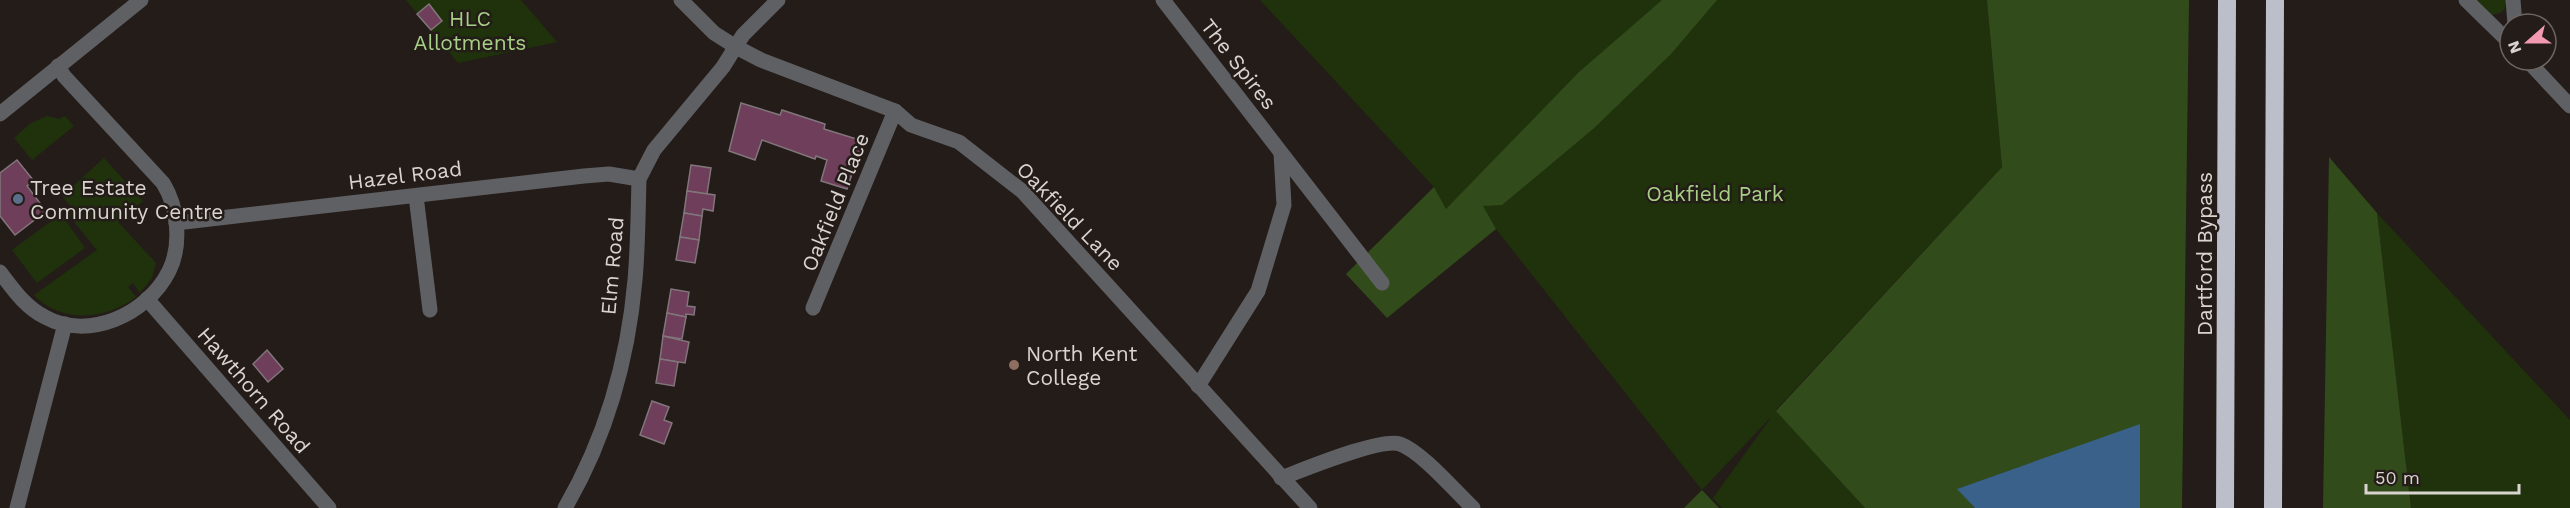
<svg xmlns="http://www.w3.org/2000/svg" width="2570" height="508" font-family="'Work Sans',sans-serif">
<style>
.green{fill:#1f320c}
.forest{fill:#324b1b}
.water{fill:#396189}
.building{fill:#6f3e5a;stroke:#81767b;stroke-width:1.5}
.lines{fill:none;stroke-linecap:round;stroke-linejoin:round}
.minor{stroke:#5f6064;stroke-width:15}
.highway{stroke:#bcbec9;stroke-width:18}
.service-dot{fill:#5c6f8a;stroke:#241c18;stroke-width:2}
.education-dot{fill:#8d6e63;stroke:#241c18;stroke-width:2}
.labels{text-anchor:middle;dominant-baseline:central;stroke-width:5;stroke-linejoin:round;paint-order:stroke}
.park-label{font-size:21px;fill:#a7d086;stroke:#241c18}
.street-label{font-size:21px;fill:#dad4d1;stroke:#241c18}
.poi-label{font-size:21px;fill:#dad4d1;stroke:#241c18;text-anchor:start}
</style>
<rect width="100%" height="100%" fill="#241c18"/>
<g class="green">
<polygon points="406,0 521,0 557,42 458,63"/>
<path d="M 1260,0 L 1987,0 L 2002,167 L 1776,410 L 1865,508 L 1722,508 L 1713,498 L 1772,416 L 1702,490 L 1496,229 C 1455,220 1454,226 1434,187 Z"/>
<polygon points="2475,0 2507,0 2504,10 2500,13 2491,15"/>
<polygon points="47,116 59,119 65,116 74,126 32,160 14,138 31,123"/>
<path d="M 104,158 L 143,201 L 118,222 L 156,263 L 152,278 L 140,293 L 133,283 L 128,287 L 136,297 C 106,320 61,324 34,295 L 97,250 L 66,212 L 71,207 L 62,196 Z"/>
<polygon points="2377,213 2570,420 2570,508 2411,508"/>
<polygon points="61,214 85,248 37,283 12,250"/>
</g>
<g class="forest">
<polygon points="1662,0 1717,0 1671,54 1593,129 1502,205 1483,206 1496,229 1387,318 1346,274 1434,187 1446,209 1578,73"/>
<polygon points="1987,0 2189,0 2182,508 2140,508 2140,425 1958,489 1975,508 1865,508 1776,411 2002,167"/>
<polygon points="2329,157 2377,213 2411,508 2323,508"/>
<polygon points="1702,490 1719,508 1684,508"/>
</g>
<polygon class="water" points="2140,424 2140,508 1975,508 1957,489"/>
<g class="building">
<polygon points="429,4 442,21 431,30 417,14"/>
<polygon points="741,103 780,115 782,110 825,124 824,129 863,141 847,189 821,181 827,160 816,156 815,159 762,140 755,160 729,151"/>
<polygon points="17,160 34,181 27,186 46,211 15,235 0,216 0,173"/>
<polygon points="691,165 711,168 707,194 687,191"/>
<polygon points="687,191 715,195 713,211 703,209 702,216 684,213"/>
<polygon points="684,213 702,216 699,240 680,237"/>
<polygon points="680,237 699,240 695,263 676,260"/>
<polygon points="671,289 689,292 687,306 695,307 694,315 686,314 686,317 667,313"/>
<polygon points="667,313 686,317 682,339 663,336"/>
<polygon points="663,336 689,342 685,363 660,359"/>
<polygon points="267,350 283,369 268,382 253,364"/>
<polygon points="660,359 678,362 674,386 656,383"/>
<polygon points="652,401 669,407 664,420 672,423 664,444 640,435"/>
</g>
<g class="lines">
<g class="minor">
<polyline points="681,0 714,33 736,47 761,60 895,111 911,125 959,142 1022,191 1310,508"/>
<polyline points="1163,0 1382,283"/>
<polyline points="2466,0 2510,43"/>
<polyline points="2513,0 2515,24"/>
<polyline points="2527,60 2570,106"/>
<polyline points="0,114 141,0"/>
<polyline points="416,196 430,310"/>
<polyline points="176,223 584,176 609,174 639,179"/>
<path d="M 0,272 C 13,289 25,307 45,317 C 88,341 147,315 169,271 C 182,245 178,207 163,183 L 64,76 L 58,66"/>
<polyline points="147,299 329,508"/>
<polyline points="813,308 895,111"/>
<polyline points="1198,386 1258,291 1284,205 1281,153"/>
<path d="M 1281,478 C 1303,470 1381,437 1400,444 C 1422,452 1455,491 1473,508"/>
<polyline points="17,508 65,324"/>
<path d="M 565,508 C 605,439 628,360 635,280 C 638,247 638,213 639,179 L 654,150 L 723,67 L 743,35 L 778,0"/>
</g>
<g class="highway">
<polyline points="2225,508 2227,0"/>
<polyline points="2273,508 2275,0"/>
</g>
</g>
<circle class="service-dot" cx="18" cy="199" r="6"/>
<circle class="education-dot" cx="1014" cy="365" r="6"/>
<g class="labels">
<g class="park-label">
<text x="470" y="18">HLC<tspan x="470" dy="24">Allotments</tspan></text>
<text x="1715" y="193">Oakfield Park</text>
</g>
<g class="street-label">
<text transform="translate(1239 64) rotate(52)">The Spires</text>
<text transform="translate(405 175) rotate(-7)">Hazel Road</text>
<text transform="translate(835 202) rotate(-68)">Oakfield Place</text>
<text transform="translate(1070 216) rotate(46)">Oakfield Lane</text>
<text transform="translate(2204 254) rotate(-90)">Dartford Bypass</text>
<text transform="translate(612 266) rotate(-85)">Elm Road</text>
<text transform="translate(254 390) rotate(49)">Hawthorn Road</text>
</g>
<g class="poi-label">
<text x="30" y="187">Tree Estate<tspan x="30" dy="24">Community Centre</tspan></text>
<text x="1026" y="353">North Kent<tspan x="1026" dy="24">College</tspan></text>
</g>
</g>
<g transform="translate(2528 42) rotate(249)"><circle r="28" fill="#241c18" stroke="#6d6662" stroke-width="1.5"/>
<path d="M0-4.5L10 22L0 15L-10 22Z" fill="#f19ab1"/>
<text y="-9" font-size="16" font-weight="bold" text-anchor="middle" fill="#dad4d1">N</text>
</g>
<path d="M2366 484v9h153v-9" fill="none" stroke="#dad4d1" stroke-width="3"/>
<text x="2375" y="484" font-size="18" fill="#dad4d1" stroke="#241c18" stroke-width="4.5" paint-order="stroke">50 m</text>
</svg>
